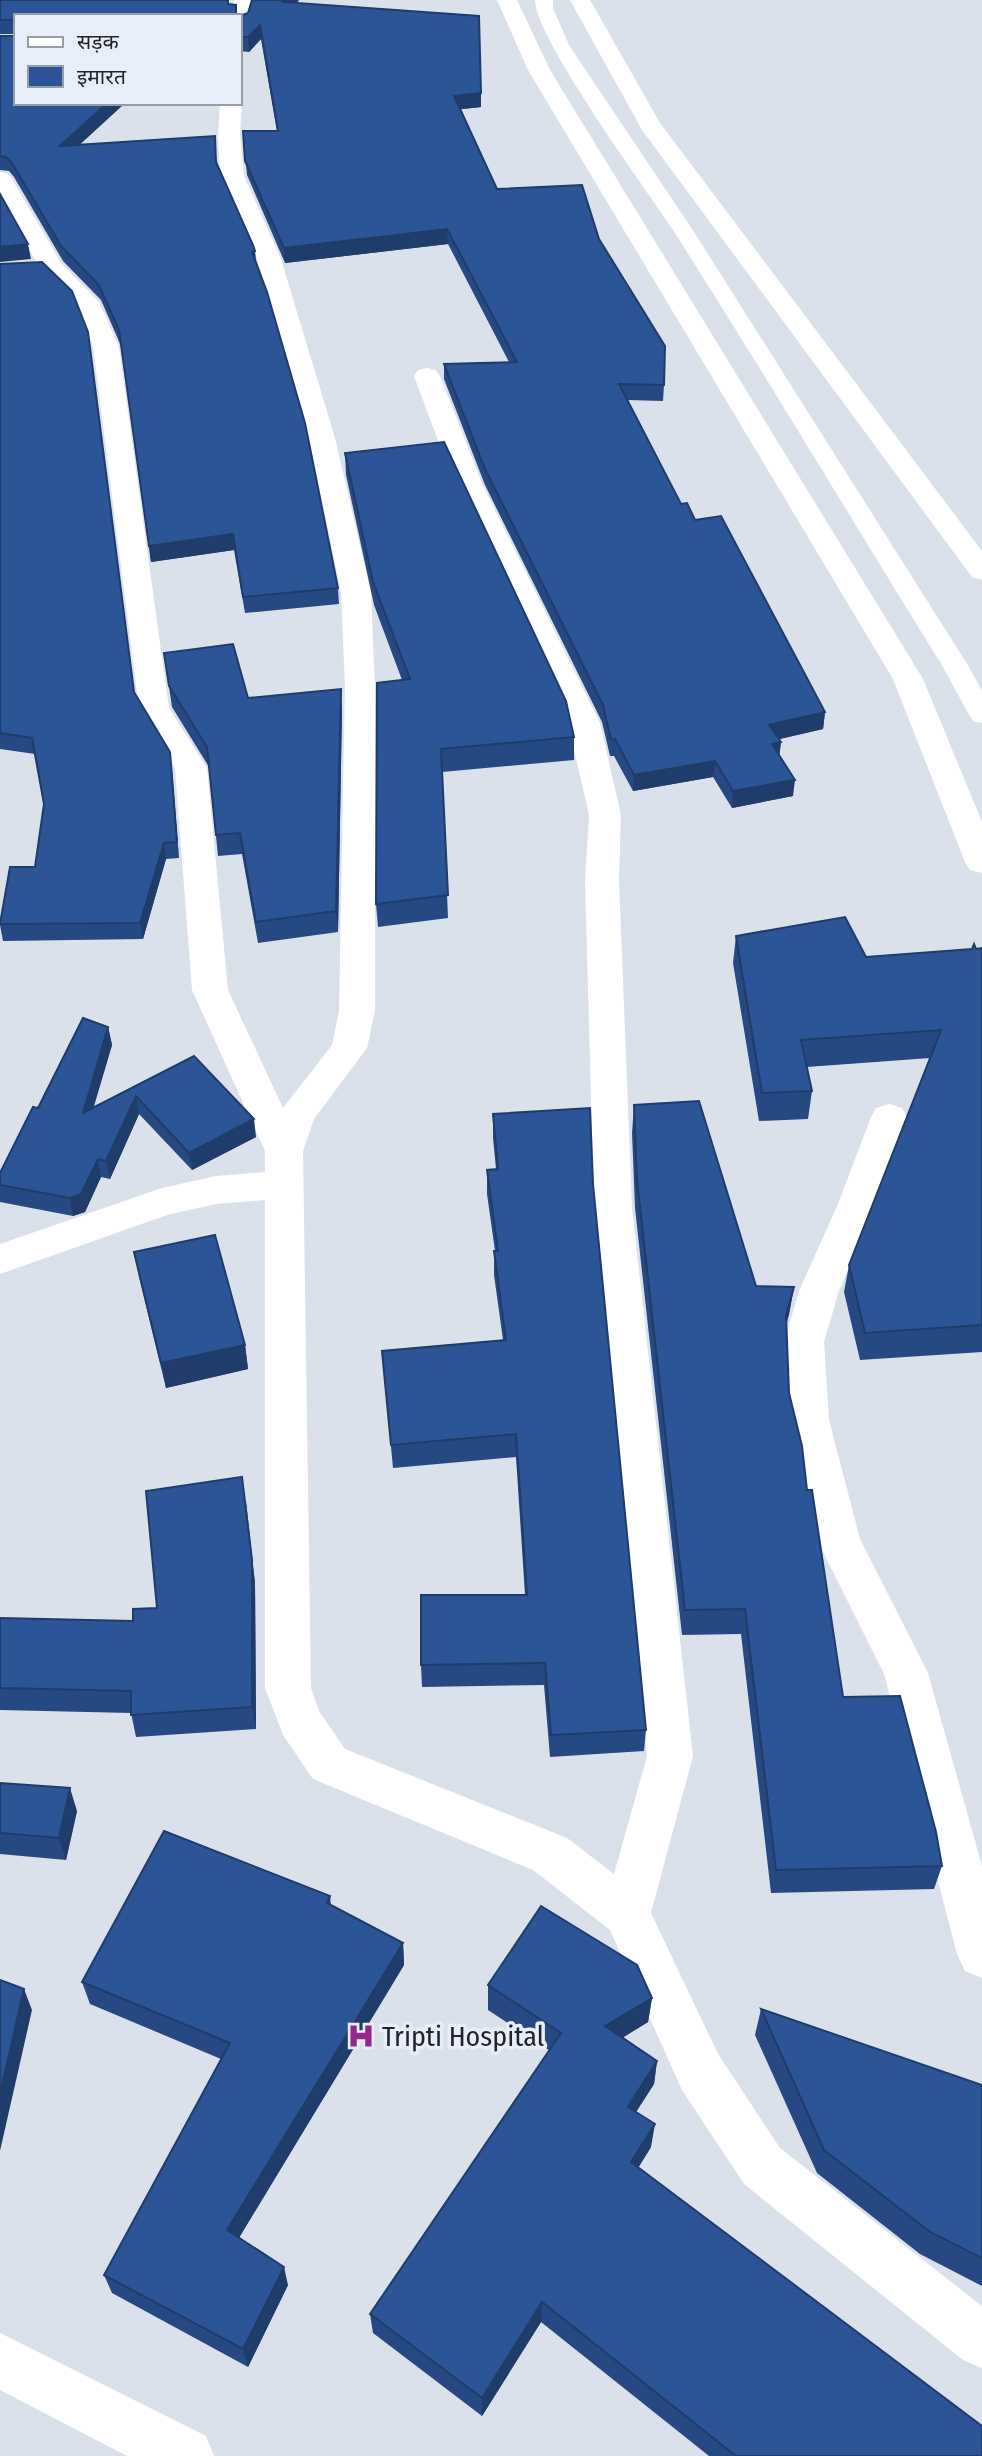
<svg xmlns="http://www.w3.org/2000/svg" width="982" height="2456" font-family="'Fira Sans Condensed','Noto Sans Devanagari',sans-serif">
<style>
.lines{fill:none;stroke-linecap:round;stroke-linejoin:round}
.lane{fill:#fff;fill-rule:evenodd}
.street{fill:#fff;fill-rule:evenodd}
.secondary{fill:#fff;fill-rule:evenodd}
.primary{fill:#fff;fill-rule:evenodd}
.wall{fill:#264983}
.shaded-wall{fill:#1f3c6a}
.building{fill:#2c5598;stroke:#1f3c6a;stroke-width:2}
.labels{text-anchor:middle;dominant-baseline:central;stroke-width:7;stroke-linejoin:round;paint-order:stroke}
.near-poi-label{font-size:28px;fill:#212327;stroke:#e8eef9;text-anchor:start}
</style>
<rect width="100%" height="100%" fill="#dbe1eb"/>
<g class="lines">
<path class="lane" d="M 535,0 L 553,0 L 553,8 L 569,45 L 694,232 L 969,667 L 982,691 L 982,723 L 973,721 L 969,715 L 943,667 C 853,522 765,374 673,230 C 646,189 535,38 535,0 Z"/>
<g class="street">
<polygon points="234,0 254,0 247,26 240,28 240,16 231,16"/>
<polygon points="240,100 242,103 240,134 244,176 281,259 335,438 371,593 375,687 375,1011 367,1048 314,1119 303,1151 311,1688 319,1711 345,1749 567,1838 614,1874 647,1756 594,1208 585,880 589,815 568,723 455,486 414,376 418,370 427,368 436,370 440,376 483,486 600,723 621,815 619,880 632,1208 693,1756 651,1913 718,2054 780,2148 982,2306 982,2368 963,2360 744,2184 682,2090 610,1930 533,1870 313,1779 283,1735 265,1688 265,1200 216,1204 167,1215 0,1274 0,1244 162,1188 216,1176 265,1172 265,1151 192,990 175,768 139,708 93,347 76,305 42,272 0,199 0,172 8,174 12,179 61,263 99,302 119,347 169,708 207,768 228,990 283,1108 332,1045 339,1011 345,687 341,593 309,438 257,259 220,176 218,134 220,103 240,103"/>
<polygon points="889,1104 902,1108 907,1117 876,1204 839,1291 824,1342 829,1420 860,1539 928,1673 982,1866 982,1978 965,1971 957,1954 884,1674 817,1540 787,1420 784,1342 799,1291 838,1204 871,1117 876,1108"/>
</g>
<polygon class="secondary" points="0,2333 206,2436 214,2456 127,2456 0,2390"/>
<g class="primary">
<polygon points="497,0 517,0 550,70 923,679 982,822 982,873 970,870 965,862 893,679 528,70"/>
<polygon points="570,0 590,0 660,123 982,551 982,580 972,577 642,130"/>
</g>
</g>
<g class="wall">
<polygon points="0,0 236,5 237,15 16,16 16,103 125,103 79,145 217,164 255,251 256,264 338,588 339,604 245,613 234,550 151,562 121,346 101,300 63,261 14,177 9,171 0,170 0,36 16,36 16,34 0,34"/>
<polygon points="299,0 296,3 481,107 461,109 497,189 599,239 664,385 663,401 627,400 681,504 695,520 825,712 823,729 779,739 781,742 779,756 793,796 732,808 713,777 633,791 614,756 610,756 602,722 485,485 444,379 444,364 509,362 448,244 285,263 247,175 243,131 277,131 261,39 249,52 240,51 240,16"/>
<polygon points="0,264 134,692 170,752 179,858 166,859 143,939 3,941 0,925 0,923 35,867 44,804 35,754 0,749"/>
<polygon points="345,453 574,737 574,760 442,772 448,918 378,927 376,904 402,680 374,605 346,475"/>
<polygon points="164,653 248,698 342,709 338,932 258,943 242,854 218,856 209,767 172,707"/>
<polygon points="736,936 866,957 982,948 982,1352 860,1360 844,1292 849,1265 930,1058 807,1067 812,1091 808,1119 759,1121 733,963"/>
<polygon points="108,1027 112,1045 93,1107 194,1056 256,1137 192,1170 139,1114 110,1179 101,1177 85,1212 73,1216 0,1202 0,1173 38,1108"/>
<polygon points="634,1105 756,1286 794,1287 789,1314 786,1326 789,1393 807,1490 843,1697 942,1866 934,1889 771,1893 741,1634 682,1635 635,1208 632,1133"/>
<polygon points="493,1114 593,1184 646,1730 644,1751 550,1757 544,1685 422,1687 421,1665 525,1595 516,1457 393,1468 384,1374 382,1351 503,1340 494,1275 494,1251 495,1251 487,1194 487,1170 496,1169 493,1138"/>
<polygon points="134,1252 245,1345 248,1369 166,1388 139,1277"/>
<polygon points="246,1501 255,1583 256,1729 136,1737 131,1713 0,1710 0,1618 133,1621 157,1608"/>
<polygon points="0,1783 77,1811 66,1860 0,1854"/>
<polygon points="330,1896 331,1905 403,1943 404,1965 239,2238 288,2285 248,2367 112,2293 104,2275 221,2059 90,2004 82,1982"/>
<polygon points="488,1985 652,1998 648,2022 623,2037 657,2061 654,2084 636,2112 651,2147 638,2168 982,2456 709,2456 541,2322 482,2416 373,2333 370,2314 549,2050 488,2010"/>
<polygon points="761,2009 982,2085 982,2286 920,2254 817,2173 755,2035"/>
</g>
<g class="shaded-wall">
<polygon points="285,0 299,0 284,16 283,2"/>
<polygon points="260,25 261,39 249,52 248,37"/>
<polygon points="481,93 481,107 454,110 454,96"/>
<polygon points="107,103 125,103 62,161 60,146"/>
<polygon points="447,229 448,244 285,263 284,248"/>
<polygon points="28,244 31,259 0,262 0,247"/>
<polygon points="255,251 256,267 252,252"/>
<polygon points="233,534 234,550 151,562 149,546"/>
<polygon points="341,689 342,709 338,932 336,911"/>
<polygon points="825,712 823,729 767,742 769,725"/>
<polygon points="781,742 779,758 772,744"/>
<polygon points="170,752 172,769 179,858 177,842"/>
<polygon points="715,761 713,777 633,791 634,775"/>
<polygon points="795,780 793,796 732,808 733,791"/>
<polygon points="164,843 166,859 143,939 140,923"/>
<polygon points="108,1027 112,1045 87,1130 83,1113"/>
<polygon points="136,1096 139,1114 110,1179 106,1161"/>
<polygon points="254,1119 256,1137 192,1170 189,1153"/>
<polygon points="98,1159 101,1177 85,1212 73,1216 70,1198"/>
<polygon points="794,1287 789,1314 781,1342 786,1315"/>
<polygon points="245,1345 248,1369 166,1388 161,1363"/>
<polygon points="242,1477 255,1583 256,1729 252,1707"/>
<polygon points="70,1788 77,1811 66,1860 59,1838"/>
<polygon points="403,1943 404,1965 232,2249 227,2230"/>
<polygon points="24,1989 32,2010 0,2151 0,2094"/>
<polygon points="652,1998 648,2022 603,2050 605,2026"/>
<polygon points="657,2061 654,2084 625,2129 628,2107"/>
<polygon points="655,2124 651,2147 628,2184 631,2162"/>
<polygon points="284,2267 288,2285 248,2367 243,2349"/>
<polygon points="542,2302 541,2322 482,2416 482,2398"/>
</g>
<g class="building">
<polygon points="0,0 228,0 228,4 236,5 236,14 239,16 16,16 16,20 0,20"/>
<polygon points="252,0 285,0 283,2 479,16 481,93 454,96 497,189 582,185 599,239 665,346 664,385 619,384 681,504 687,503 695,520 721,516 825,712 769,725 781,742 772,744 795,780 733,791 715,761 634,775 615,739 611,740 603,705 485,469 444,364 517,362 447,229 284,248 245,161 243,131 278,131 260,25 248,37 240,37 240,16 248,13"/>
<polygon points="16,28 16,103 107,103 60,146 215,136 216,162 253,245 255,251 252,252 267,292 305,423 338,588 243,597 233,534 149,546 119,330 99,285 61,246 12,163 6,157 0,156 0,36 16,36"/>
<polygon points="0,194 28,244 0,247"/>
<polygon points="42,262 72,291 88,332 134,692 170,752 177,842 164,843 140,923 0,924 10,867 35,867 44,804 32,738 0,733 0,264"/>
<polygon points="444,442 566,701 574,737 441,749 448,895 376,904 377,683 410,679 373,582 345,453"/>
<polygon points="233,644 248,698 341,689 336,911 256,922 240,833 216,835 207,747 169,686 164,653"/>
<polygon points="845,917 866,957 972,949 974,944 976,949 982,948 982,1325 865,1333 849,1265 941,1030 801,1040 812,1091 762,1093 736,936"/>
<polygon points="83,1018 108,1027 83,1113 194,1056 254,1119 189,1153 136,1096 106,1161 98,1159 81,1194 70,1198 0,1185 0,1173 33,1107 38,1108"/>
<polygon points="699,1101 756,1286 794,1287 786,1315 789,1393 802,1446 807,1490 812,1490 843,1697 900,1696 936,1832 942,1866 776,1870 745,1609 685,1610 637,1180 634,1105"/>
<polygon points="590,1108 593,1184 646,1730 551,1735 545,1663 421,1665 421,1595 527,1595 516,1434 391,1445 382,1351 506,1340 494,1251 498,1251 487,1170 498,1169 493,1114"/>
<polygon points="215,1235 245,1345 161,1363 134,1252"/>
<polygon points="242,1477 252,1560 252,1707 131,1715 131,1691 0,1688 0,1618 133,1621 133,1609 157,1608 146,1491"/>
<polygon points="0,1783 70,1788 59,1838 0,1833"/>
<polygon points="164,1831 330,1896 327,1903 403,1943 227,2230 284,2267 243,2349 104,2275 230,2043 82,1982"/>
<polygon points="541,1906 637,1965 652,1998 605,2026 657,2061 628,2107 655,2124 631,2162 982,2426 982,2456 736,2456 542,2302 482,2398 370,2314 561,2033 488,1985"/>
<polygon points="0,1980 24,1989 0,2094"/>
<polygon points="761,2009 982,2085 982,2258 930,2232 824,2150"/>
</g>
<defs>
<symbol id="hospital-bare" viewBox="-9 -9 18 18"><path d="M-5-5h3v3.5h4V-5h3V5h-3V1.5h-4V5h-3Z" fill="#93298d" stroke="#e8eef9" stroke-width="2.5" paint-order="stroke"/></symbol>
</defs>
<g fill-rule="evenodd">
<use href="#hospital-bare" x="342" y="2017" width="38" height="38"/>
</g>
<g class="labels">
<g class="near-poi-label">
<text x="382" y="2036">Tripti Hospital</text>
</g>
</g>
<rect x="14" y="14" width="228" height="91" fill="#e8eef9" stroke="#989da5" stroke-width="2"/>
<rect x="28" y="37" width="35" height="10" fill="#ffffff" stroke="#989da5" stroke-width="2"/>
<text x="77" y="49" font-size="21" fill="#212327">सड़क</text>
<rect x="28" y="66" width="35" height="21" fill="#2c5598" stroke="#989da5" stroke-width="2"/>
<text x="77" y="84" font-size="21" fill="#212327">इमारत</text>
</svg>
